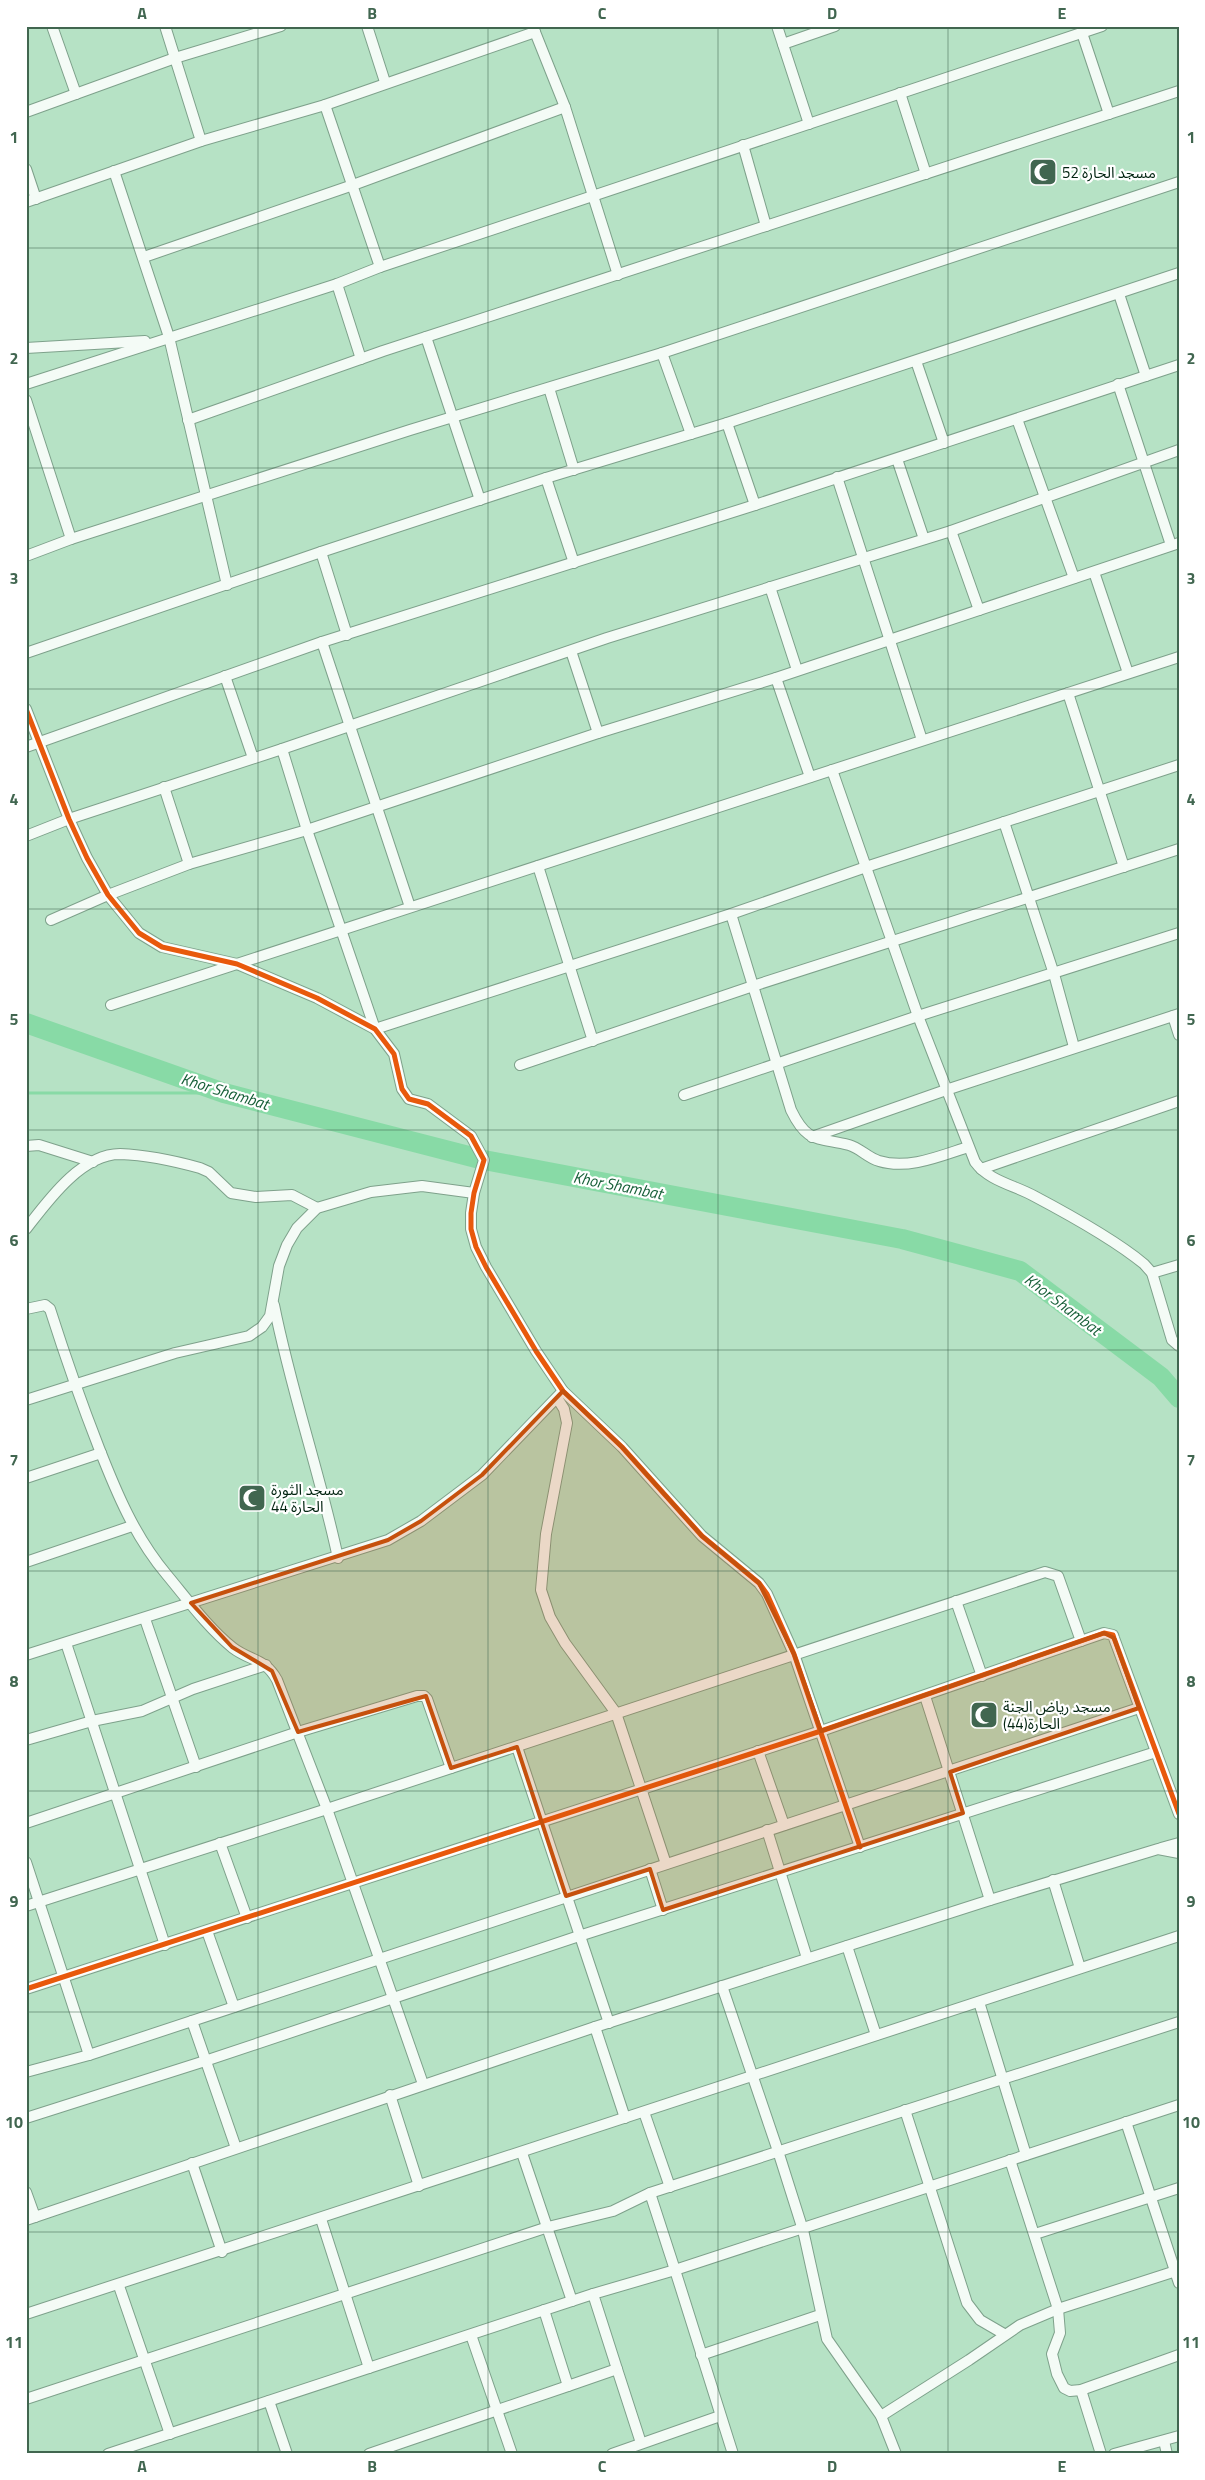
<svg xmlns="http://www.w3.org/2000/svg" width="1205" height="2480" font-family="'Titillium Web','Noto Sans Arabic',sans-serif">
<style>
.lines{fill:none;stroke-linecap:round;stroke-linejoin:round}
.stream{stroke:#88daa6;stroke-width:3}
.river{stroke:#88daa6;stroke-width:20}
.minor-casing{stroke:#7ea18b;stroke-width:12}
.minor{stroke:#f4fbf6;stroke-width:10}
.cycleway-casing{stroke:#fff;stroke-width:8}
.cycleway{stroke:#e8590c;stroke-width:5}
.marked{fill:#c6510d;fill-opacity:0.2;stroke:#c6510d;stroke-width:4;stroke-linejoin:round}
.grid{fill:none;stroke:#416650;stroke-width:1;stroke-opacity:0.55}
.labels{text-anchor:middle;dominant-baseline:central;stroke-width:4.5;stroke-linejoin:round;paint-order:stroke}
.poi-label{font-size:15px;fill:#022411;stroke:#fff;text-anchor:start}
.water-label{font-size:16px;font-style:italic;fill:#175f38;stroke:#fff}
.neatline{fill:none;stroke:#416650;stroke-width:2}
.grid-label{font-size:16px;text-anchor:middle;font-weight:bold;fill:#416650}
</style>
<rect width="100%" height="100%" fill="#b6e2c5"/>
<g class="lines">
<polyline class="stream" points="26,1093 224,1093"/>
<polyline class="river" points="26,1023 224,1093 484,1160 902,1239 1020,1271 1161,1377 1179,1398"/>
<defs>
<g id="minor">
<polyline points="52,26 76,94"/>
<polyline points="165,26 201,141"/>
<polyline points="367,26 385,82"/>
<polyline points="777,26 809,124"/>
<polyline points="533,27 565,107 618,275"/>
<polyline points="1082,33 1109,114"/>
<polyline points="783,44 835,26"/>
<polyline points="900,93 926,174"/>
<polyline points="325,105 380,267"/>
<polyline points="26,112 175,58 281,26"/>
<polyline points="743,145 766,226"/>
<polyline points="26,169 36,199"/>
<polyline points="114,171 169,337 227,585"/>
<polyline points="26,202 201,141 325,105 535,32"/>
<polyline points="144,257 353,185 565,107"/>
<polyline points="337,284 361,359"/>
<polyline points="1119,294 1146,376"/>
<polyline points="426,337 480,500"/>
<polyline points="26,348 145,341"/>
<polyline points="662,353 691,434"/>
<polyline points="916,361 944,443"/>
<polyline points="26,384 337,284 380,267 1102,26"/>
<polyline points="1118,384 1171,545"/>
<polyline points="549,388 574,470"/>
<polyline points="26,400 71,539"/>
<polyline points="1017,419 1074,578"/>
<polyline points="188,420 383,351 1179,91"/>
<polyline points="727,423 755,505"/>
<polyline points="897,459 924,539"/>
<polyline points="837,477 922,740"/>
<polyline points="546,478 574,563"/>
<polyline points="951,531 979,610"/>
<polyline points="321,552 347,635"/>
<polyline points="26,556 71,539 410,430 662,353 1179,182"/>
<polyline points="1094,572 1128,673"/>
<polyline points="770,587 797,670"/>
<polyline points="322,642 410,907"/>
<polyline points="571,651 598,733"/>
<polyline points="26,653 321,552 546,478 727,423 1179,273"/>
<polyline points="225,676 253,758"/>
<polyline points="776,678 810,777"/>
<polyline points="1068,693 1124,867"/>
<polyline points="26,709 69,819 87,858 108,895 139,933 162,947 237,964 317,998 375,1029 394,1054 402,1089 409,1099 428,1104 471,1136 484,1160 474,1193 471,1213 471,1229 476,1247 486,1267 536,1351 563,1391 622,1447 702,1536 759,1583 767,1594 794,1654 860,1847"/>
<polyline points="26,747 322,642 755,505 1179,365"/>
<polyline points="282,749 307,830 375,1029 731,914 866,867 1179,765"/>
<path d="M 832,770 L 918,1016 L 975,1162 C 989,1181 1014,1185 1034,1196 C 1068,1214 1115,1240 1144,1264 L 1152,1273 L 1172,1340 L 1179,1346"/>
<polyline points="164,787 189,864"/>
<polyline points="1004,822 1054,974 1074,1047"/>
<polyline points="26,836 69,819 282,749 607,638 951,531 1179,450"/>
<polyline points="538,866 593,1041"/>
<path d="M 731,914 L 791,1110 C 807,1143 816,1137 849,1145 C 860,1148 868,1158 879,1161 C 908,1170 940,1156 968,1147"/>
<polyline points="51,920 108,895 189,864 307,830 598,733 776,678 1179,543"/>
<polyline points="111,1005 1179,657"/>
<polyline points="1173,1016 1179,1035"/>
<polyline points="520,1065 753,986 1179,849"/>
<polyline points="684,1095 918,1016 1179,933"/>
<polyline points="812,1137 946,1090 1179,1014"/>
<polyline points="26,1146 39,1145 93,1162"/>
<polyline points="981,1169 1179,1101"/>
<path d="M 26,1229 C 47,1202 81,1154 120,1154 C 146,1155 175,1161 200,1168 L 209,1172 L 231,1193 L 256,1197 L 292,1195 L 317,1208"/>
<polyline points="1152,1273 1179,1265"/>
<path d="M 274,1305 C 291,1391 320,1473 338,1558"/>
<path d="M 26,1309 L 45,1305 L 50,1309 C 65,1356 81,1402 99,1448 C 117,1494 135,1537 167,1575 C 187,1599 208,1628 233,1648 C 250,1661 265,1658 277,1680 L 327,1809 L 423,2084"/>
<polyline points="557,1398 564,1409 567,1423 546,1534 541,1590 550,1617 565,1643 616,1713 666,1864"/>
<polyline points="26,1400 175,1353 249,1336 262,1327 270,1316 279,1266 287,1245 297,1228 317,1208 371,1192 422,1186 474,1193"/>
<polyline points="26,1478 101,1453"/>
<polyline points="26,1562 132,1526"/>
<polyline points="956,1601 982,1676"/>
<polyline points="145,1619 196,1767"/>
<polyline points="66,1643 165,1945"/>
<polyline points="26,1655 388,1540 421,1521 482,1475 563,1391"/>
<polyline points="925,1696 990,1900"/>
<polyline points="26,1740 92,1721 142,1711 193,1689 266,1665"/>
<polyline points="517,1747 609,2023"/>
<polyline points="758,1751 784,1825"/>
<polyline points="26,1823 298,1732 417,1696 424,1696 427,1699 451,1768"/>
<polyline points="767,1830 807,1958"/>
<polyline points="220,1843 247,1918"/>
<polyline points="1161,1848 1179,1843"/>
<polyline points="26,1862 89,2055"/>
<polyline points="650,1869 663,1910"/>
<polyline points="1053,1880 1080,1968"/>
<polyline points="26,1906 327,1809 1045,1572 1058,1576 1081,1641"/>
<polyline points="207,1931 234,2007"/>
<polyline points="847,1946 876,2035"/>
<polyline points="722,1986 778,2151 803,2230 827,2339 881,2416 896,2454"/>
<polyline points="26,1989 821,1731 1104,1633 1113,1635 1114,1638 1179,1814"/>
<polyline points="979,2002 1026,2155"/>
<polyline points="192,2021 236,2148"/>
<polyline points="595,2027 625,2118"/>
<polyline points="26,2072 89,2055 1139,1708"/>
<polyline points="390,2095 419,2186"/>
<polyline points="905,2110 967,2303 980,2320 1004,2334"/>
<polyline points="644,2112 670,2187"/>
<polyline points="26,2118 205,2061 579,1936 1156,1752"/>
<polyline points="1126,2122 1179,2283"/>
<polyline points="522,2153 572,2301"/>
<polyline points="1010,2160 1058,2309 1060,2333 1052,2354 1057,2374 1064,2388 1070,2391 1081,2390 1179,2355"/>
<polyline points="192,2163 222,2252"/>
<polyline points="26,2192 35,2217"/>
<polyline points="650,2193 1179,2022"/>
<polyline points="321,2219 369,2368"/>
<polyline points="26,2220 595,2027 990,1900 1158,1849 1179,1853"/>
<polyline points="1035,2234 1179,2188"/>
<polyline points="119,2286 170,2434"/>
<polyline points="26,2314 1179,1936"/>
<polyline points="471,2335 512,2454"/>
<polyline points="701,2355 820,2315"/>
<polyline points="617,2369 641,2443"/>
<polyline points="1081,2390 1101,2454"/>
<polyline points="26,2399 548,2227 613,2211 650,2193 675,2270 593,2294 617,2369 568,2386 544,2310"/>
<polyline points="269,2401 287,2454"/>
<polyline points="881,2416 969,2360 1020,2325 1058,2309 1179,2270"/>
<polyline points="1164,2441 1167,2454"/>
<polyline points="108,2454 593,2294"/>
<polyline points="369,2454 568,2386"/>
<polyline points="612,2454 720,2416"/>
<polyline points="733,2454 675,2270 1179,2105"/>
<polyline points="1114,2454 1179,2436"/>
</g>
</defs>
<use href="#minor" class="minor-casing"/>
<use href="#minor" class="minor"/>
<defs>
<g id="cycleway">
<polyline points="26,709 69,819 87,858 108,895 139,933 162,947 237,964 317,998 375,1029 394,1054 402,1089 409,1099 428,1104 471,1136 484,1160 474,1193 471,1213 471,1229 476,1247 486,1267 536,1351 563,1391 622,1447 702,1536 759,1583 767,1594 794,1654 860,1847"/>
<polyline points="26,1989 821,1731 1104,1633 1113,1635 1114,1638 1179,1814"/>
</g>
</defs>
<use href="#cycleway" class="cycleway-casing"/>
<use href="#cycleway" class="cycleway"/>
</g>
<path class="marked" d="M 563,1391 L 622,1447 L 702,1536 L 759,1583 L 794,1654 L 821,1731 L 1104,1633 L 1114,1638 L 1139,1708 L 950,1772 L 963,1813 L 663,1910 L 650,1869 L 566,1896 L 517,1747 L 451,1768 L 426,1696 L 298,1732 L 272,1671 L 232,1647 L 191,1603 L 388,1540 L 421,1521 L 482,1475 Z"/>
<path class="grid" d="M 258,26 L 258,2454M 488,26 L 488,2454M 718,26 L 718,2454M 948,26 L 948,2454M 26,248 L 1179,248M 26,468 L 1179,468M 26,689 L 1179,689M 26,909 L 1179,909M 26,1130 L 1179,1130M 26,1350 L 1179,1350M 26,1571 L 1179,1571M 26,1791 L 1179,1791M 26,2012 L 1179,2012M 26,2232 L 1179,2232"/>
<defs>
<symbol id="mosque-square" viewBox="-11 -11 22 22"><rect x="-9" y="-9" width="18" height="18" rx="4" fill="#416650" stroke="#fff"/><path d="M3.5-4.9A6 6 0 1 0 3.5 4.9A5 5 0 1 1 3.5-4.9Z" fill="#fff"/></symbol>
</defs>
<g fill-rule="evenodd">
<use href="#mosque-square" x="1027" y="156" width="32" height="32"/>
<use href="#mosque-square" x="236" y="1482" width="32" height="32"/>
<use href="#mosque-square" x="968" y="1699" width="32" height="32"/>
</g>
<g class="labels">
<g class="poi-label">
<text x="1062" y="172">مسجد الحارة 52</text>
<text x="271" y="1489">مسجد الثورة<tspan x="271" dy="17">الحارة 44</tspan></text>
<text x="1003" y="1706">مسجد رياض الجنة<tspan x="1003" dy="17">الحارة(44)</tspan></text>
</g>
<g class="water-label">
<text transform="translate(225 1091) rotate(17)">Khor Shambat</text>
<text transform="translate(618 1185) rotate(11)">Khor Shambat</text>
<text transform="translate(1063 1304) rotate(37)">Khor Shambat</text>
</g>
</g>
<rect width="1205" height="2480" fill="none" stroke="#ffffff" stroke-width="55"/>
<rect x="28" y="28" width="1150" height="2424" class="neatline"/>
<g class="grid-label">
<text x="142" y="19">A</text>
<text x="372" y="19">B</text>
<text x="602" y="19">C</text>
<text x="832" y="19">D</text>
<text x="1062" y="19">E</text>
<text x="14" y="143">1</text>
<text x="1191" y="143">1</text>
<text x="14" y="364">2</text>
<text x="1191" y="364">2</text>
<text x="14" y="584">3</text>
<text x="1191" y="584">3</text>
<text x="14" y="805">4</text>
<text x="1191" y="805">4</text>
<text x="14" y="1025">5</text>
<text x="1191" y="1025">5</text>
<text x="14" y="1246">6</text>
<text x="1191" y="1246">6</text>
<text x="14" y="1466">7</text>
<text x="1191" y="1466">7</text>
<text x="14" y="1687">8</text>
<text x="1191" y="1687">8</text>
<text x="14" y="1907">9</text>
<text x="1191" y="1907">9</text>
<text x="14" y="2128">10</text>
<text x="1191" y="2128">10</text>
<text x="14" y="2348">11</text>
<text x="1191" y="2348">11</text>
<text x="142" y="2472">A</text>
<text x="372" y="2472">B</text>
<text x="602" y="2472">C</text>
<text x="832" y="2472">D</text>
<text x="1062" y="2472">E</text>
</g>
</svg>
